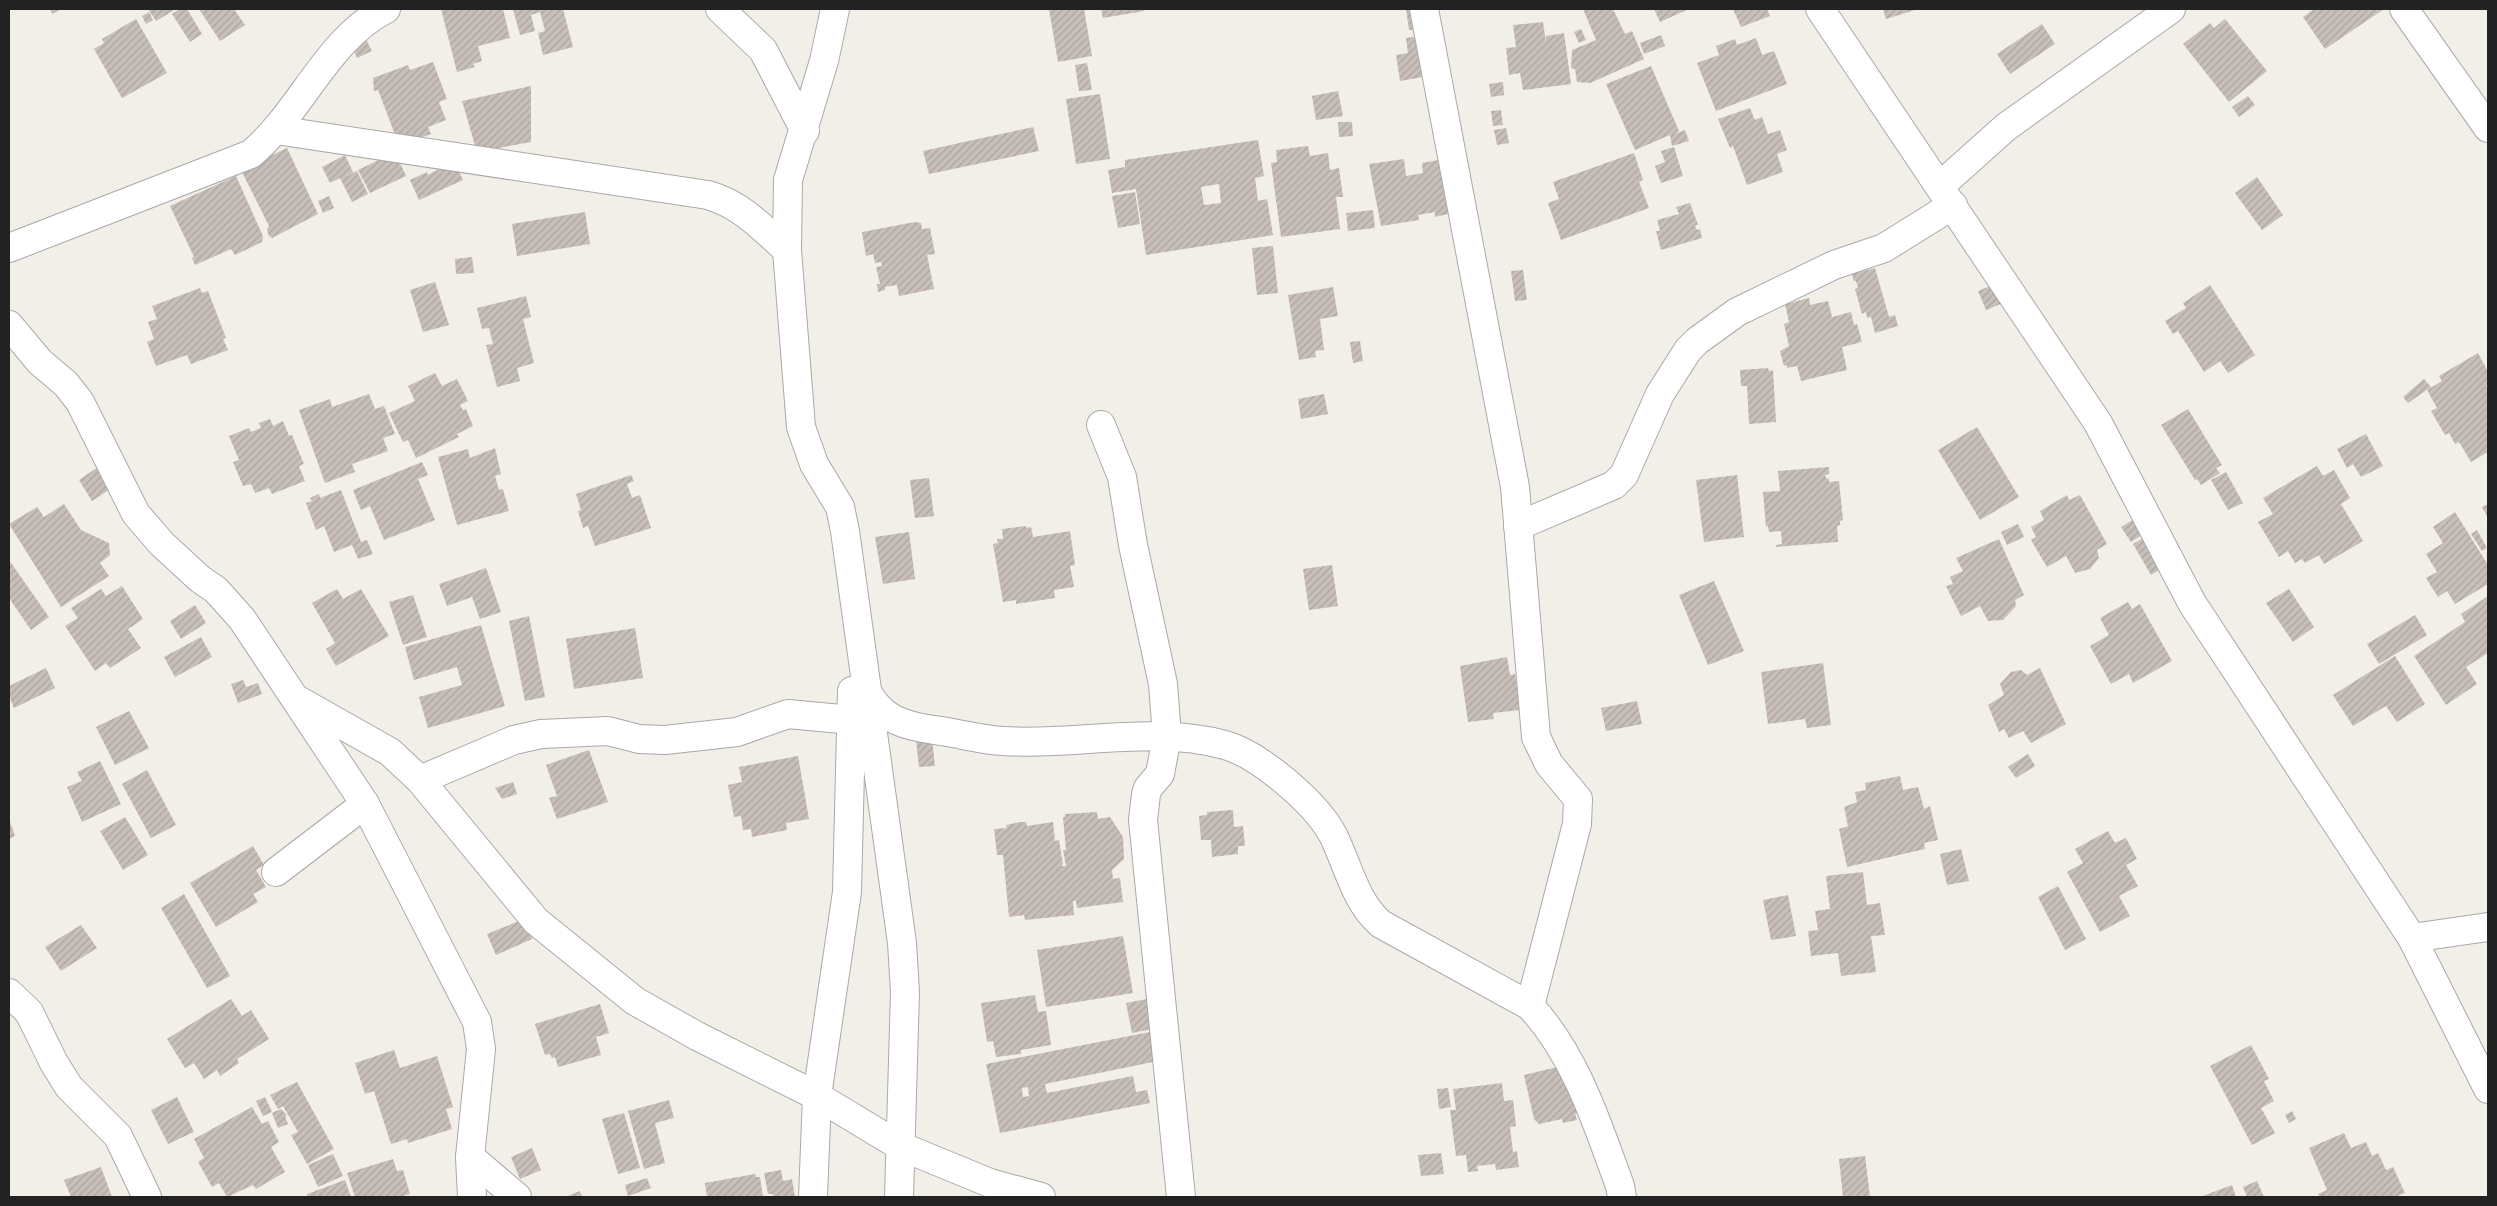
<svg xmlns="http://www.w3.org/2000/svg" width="2497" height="1206" font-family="Montserrat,sans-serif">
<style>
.building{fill:url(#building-hatch);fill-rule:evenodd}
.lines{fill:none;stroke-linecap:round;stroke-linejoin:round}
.minor-casing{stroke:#a9a9a9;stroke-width:30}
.minor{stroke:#fff;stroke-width:28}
</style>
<defs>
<pattern id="building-hatch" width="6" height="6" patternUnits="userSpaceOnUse" patternTransform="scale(1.25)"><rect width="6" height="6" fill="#c7bfb8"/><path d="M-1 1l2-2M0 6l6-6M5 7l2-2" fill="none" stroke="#aba49e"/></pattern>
</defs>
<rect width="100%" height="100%" fill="#f2efe9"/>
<g class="building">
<polygon points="50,9 61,9 52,14"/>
<polygon points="148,9 176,9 156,21"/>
<polygon points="180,9 187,9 202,34 190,42 172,14"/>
<polygon points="199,9 234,9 245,25 220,41"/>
<polygon points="441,9 503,9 510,38 478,46 482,61 473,64 475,67 457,72"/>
<polygon points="513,9 563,9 573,47 543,55 538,33 545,31 540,12 531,15 535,31 520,35"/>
<polygon points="1049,9 1084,9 1092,56 1058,62"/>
<polygon points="1101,9 1143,9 1144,11 1103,18"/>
<polygon points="1406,9 1422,9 1424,29 1409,30"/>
<polygon points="1583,9 1613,9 1625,34 1632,31 1644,59 1590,83 1577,82 1575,69 1571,68 1572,50 1596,40"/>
<polygon points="1654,9 1689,9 1660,22"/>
<polygon points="1733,9 1767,9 1770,16 1741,27"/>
<polygon points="1883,9 1918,9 1886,19"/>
<polygon points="2314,9 2384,9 2325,49 2303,17"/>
<polygon points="149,12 153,20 146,24 142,16"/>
<polygon points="136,19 167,73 122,98 94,49 104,43 102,39"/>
<polygon points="2225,19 2267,71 2229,102 2183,44 2210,23 2214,28"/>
<polygon points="1543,22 1546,43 1546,36 1564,33 1571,84 1523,90 1520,73 1509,75 1506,48 1516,47 1513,25"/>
<polygon points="2042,24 2055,44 2010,74 1997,54"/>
<polygon points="1581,29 1586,40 1579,43 1574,32"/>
<polygon points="1428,35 1434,75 1400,81 1396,55 1408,53 1406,38"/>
<polygon points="1661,35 1665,46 1644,54 1640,43"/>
<polygon points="1756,38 1762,55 1774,51 1787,84 1716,111 1697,63 1719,55 1716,46 1735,39 1737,45"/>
<polygon points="366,39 372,51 357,58 352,46"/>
<polygon points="433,62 447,99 439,102 446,120 428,127 431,134 399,145 378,90 374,91 373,78 408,65 410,70"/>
<polygon points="1087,63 1092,90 1079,91 1075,65"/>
<polygon points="1651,66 1679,131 1674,134 1685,130 1689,141 1672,146 1670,135 1635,150 1606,84"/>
<polygon points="1503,82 1504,95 1491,97 1489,84"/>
<polygon points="531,86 531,142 477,152 462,101"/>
<polygon points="1338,91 1343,116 1316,120 1312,96"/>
<polygon points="1100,94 1110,159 1076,164 1066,99"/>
<polygon points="2248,96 2255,105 2239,117 2232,107"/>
<polygon points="1750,108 1755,120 1762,117 1768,134 1780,130 1787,150 1777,154 1783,172 1747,185 1733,146 1730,148 1718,119"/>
<polygon points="1501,110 1503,125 1493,126 1491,111"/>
<polygon points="1338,122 1352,122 1353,136 1339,137"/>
<polygon points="1033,127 1039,151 929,174 923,151"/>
<polygon points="1506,128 1509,143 1497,145 1494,130"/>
<path d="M 1258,140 L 1264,176 L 1255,178 L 1258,201 L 1267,199 L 1273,235 L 1146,255 L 1136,189 L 1112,193 L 1108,170 L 1125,167 L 1125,160 ZM 1219,184 L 1221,203 L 1204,205 L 1201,187 Z"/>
<polygon points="1308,146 1310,156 1328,153 1330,170 1339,168 1343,197 1336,197 1340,229 1281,237 1271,163 1277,162 1276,150"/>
<polygon points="1674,147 1683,176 1661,183 1655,166 1665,162 1661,151"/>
<polygon points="287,148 318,214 272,238 269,236 267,230 269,226 241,170"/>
<polygon points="395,152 406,176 370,193 358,170"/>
<polygon points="1634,153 1643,180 1639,182 1649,208 1561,240 1548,203 1559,199 1553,182"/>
<polygon points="345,155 353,172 344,177 357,171 368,194 352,202 340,178 330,183 322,167"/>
<polygon points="1449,158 1457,208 1447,210 1448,214 1435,217 1435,212 1418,215 1419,220 1381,226 1369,164 1404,159 1406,176 1423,173 1422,163"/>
<polygon points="456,165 463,180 419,200 410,180 427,172 428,175 439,169 438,167"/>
<polygon points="236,176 263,236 262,242 235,255 231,249 195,265 192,258 194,257 170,206"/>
<polygon points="2257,177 2283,215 2262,230 2235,193"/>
<polygon points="1135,192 1140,224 1118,228 1112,196"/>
<polygon points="329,196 334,208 323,213 318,201"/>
<polygon points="1690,203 1698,225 1695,225 1697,230 1700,229 1702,238 1661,250 1656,231 1660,231 1657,220 1679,214 1676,207"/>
<polygon points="1373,210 1375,228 1348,231 1346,213"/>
<polygon points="585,212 590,244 517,256 512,224"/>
<polygon points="915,222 921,223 922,229 930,228 935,254 927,255 934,289 899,296 897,285 885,287 885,290 878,292 877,284 880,284 876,267 882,266 881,262 875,263 873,254 866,256 862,232"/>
<polygon points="1273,246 1278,293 1257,295 1252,248"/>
<polygon points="472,257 474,273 456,274 455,259"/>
<polygon points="1875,268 1889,317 1895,315 1898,326 1875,333 1871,317 1867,318 1866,312 1862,314 1855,289 1858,288 1856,281 1854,281 1852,274"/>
<polygon points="1523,270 1527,300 1515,301 1511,271"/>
<polygon points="435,282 449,325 423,332 410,290"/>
<polygon points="1995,284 2003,303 1986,310 1978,291"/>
<polygon points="2210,285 2255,355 2228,373 2220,361 2204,372 2178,331 2173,334 2165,321 2186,308 2183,303"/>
<polygon points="1333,287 1338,316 1320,319 1324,350 1315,351 1316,357 1299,360 1288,295"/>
<polygon points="200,288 202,293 208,291 226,338 223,339 228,350 191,364 187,355 156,366 147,342 154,339 148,322 157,319 152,306"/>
<polygon points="526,296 531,317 523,319 534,363 517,368 520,381 497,387 486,345 493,344 489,328 482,329 477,308"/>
<polygon points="1809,298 1810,305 1828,301 1832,317 1851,312 1854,325 1857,324 1862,342 1842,347 1847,370 1801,381 1797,366 1787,368 1787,365 1784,366 1780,351 1789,346 1784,324 1789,322 1785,304"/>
<polygon points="1360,341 1363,361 1353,363 1350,342"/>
<polygon points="2478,353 2488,372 2488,384 2486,386 2488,390 2488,452 2471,462 2459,442 2455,444 2449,433 2445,435 2431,411 2437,408 2427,390 2442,381 2439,376"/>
<polygon points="1768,368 1769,371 1773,370 1776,422 1749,424 1747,386 1741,386 1740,370"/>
<polygon points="435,373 442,386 457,379 468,401 460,405 463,410 466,409 473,426 457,434 459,437 416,458 408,440 403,442 389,413 415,401 408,386"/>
<polygon points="2424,379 2431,387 2408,403 2403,397"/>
<polygon points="369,394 375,409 384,406 395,434 383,438 388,451 352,464 355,472 325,483 299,410 330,399 332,407"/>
<polygon points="1324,394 1328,414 1301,419 1298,399"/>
<polygon points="2188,409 2222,465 2216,468 2220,473 2201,485 2197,479 2195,480 2161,425"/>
<polygon points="270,419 273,426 283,421 289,436 292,435 304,464 299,466 305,481 272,494 269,488 255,493 251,484 243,486 233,462 239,460 229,436 249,428 251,432 261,428 259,423"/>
<polygon points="1977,427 2019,497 1980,520 1938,450"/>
<polygon points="2366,434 2383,466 2361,477 2353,464 2347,468 2337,449"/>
<polygon points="495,448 501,474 495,476 499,490 503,489 509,511 457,525 438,457 468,449 470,458"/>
<polygon points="422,462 428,475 418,479 435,520 384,540 370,506 361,510 353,490"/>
<polygon points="101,465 115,486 92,501 79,480"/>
<polygon points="2317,466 2323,476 2334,470 2350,498 2341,504 2363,541 2324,564 2319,555 2305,563 2302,559 2295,563 2288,551 2279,557 2258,522 2273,514 2263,498"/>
<polygon points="1829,467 1829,474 1825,475 1826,478 1829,479 1829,482 1839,481 1843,520 1840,521 1840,525 1837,526 1838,542 1776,547 1776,545 1782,544 1781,531 1769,532 1768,526 1766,527 1763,492 1780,491 1778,471"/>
<polygon points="2226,472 2243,503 2228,510 2211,480"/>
<polygon points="631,475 634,481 627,484 632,498 640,495 651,528 595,546 588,526 583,528 578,511 581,510 576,494"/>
<polygon points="1737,475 1744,537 1704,542 1696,480"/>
<polygon points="929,478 934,516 915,518 910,480"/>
<polygon points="341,490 361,542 367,540 373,554 358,559 352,545 334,552 324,526 316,530 306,503 312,501 310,498 319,494 320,498"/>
<polygon points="2067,495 2069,500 2080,495 2107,544 2097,550 2099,558 2090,569 2075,573 2066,556 2047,567 2031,540 2036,537 2031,527 2044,520 2040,511"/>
<polygon points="64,504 81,530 109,543 110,555 100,563 109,576 61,607 9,524 37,507 44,517"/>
<polygon points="2488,504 2488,518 2482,507"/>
<polygon points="2455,512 2488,565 2488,584 2455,604 2447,591 2438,597 2426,578 2437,572 2426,554 2443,543 2433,527"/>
<polygon points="2136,518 2145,533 2131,542 2121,527"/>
<polygon points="2018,524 2024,537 2007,545 2001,532"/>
<polygon points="1026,526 1026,528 1031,527 1033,537 1070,531 1075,565 1070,566 1074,587 1054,590 1055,598 1016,604 1016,600 1003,602 993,544 998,543 997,539 1003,539 1002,529"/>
<polygon points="2477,530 2487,548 2482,551 2471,534"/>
<polygon points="909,532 915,579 883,584 875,537"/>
<polygon points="2147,536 2166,566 2151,575 2133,544"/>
<polygon points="1999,539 2024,595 2015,600 2016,606 2003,620 1988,621 1980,606 1961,616 1946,586 1953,584 1950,577 1963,571 1956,558"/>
<polygon points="9,560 49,617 31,630 9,598"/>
<polygon points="1332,565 1338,606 1309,610 1303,569"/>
<polygon points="486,568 501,612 480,619 472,597 447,606 439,584"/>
<polygon points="1714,581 1744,651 1708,665 1679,595"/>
<polygon points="122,586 143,619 128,629 141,648 110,668 106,663 95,671 65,626 78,618 71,608 101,589 106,596"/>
<polygon points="337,589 343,599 361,589 389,636 336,666 326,649 335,643 312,603"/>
<polygon points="2289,589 2314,627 2293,642 2266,603"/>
<polygon points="413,595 427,637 403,645 389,602"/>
<polygon points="2488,596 2488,653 2466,667 2477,684 2446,705 2414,656 2465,622 2461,614"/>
<polygon points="2128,602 2132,609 2140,604 2172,661 2133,683 2129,674 2111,684 2090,646 2109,635 2100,618"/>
<polygon points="195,605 206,623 181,639 170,621"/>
<polygon points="2415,615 2427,635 2379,664 2367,644"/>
<polygon points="529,616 545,697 525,701 509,621"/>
<polygon points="481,625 505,706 428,728 419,697 462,685 457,667 414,680 405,647"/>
<polygon points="635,628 643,678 574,689 566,639"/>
<polygon points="201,637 212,657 175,677 164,657"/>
<polygon points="2395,656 2425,704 2397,722 2386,706 2353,726 2333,695"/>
<polygon points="1507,657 1510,675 1515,674 1520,710 1493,713 1494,719 1468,722 1460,666"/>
<polygon points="1823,663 1831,725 1807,728 1805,719 1768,724 1761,672"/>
<polygon points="46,668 55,688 14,708 9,696 9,686"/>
<polygon points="2040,668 2066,724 2031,743 2023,731 2009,738 2004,729 1999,732 1988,705 2004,695 2000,684 2011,672 2021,670 2027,675"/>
<polygon points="243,680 246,687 258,683 262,694 238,703 231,684"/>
<polygon points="1637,701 1642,724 1606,731 1601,708"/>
<polygon points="129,711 149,748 115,765 96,727"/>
<polygon points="932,738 935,766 919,767 916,740"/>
<polygon points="589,750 608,802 557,819 549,798 557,796 546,765"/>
<polygon points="2028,754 2035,766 2016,778 2008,767"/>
<polygon points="798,756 809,819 786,823 787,830 752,837 751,829 743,830 741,816 734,817 728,785 742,782 739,767"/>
<polygon points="100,761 121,804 82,822 67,787 82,781 77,772"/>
<polygon points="147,770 176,825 151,838 122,784"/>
<polygon points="1900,776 1903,790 1918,787 1924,809 1930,806 1938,840 1924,843 1925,849 1847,867 1839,829 1848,826 1844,807 1857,802 1855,792 1866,790 1865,783"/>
<polygon points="513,782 517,794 502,799 495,788"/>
<polygon points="1233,810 1234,827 1243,826 1245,846 1238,846 1238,854 1212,857 1211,840 1201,840 1199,816 1207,815 1207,812"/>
<polygon points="1097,812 1098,819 1110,817 1123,837 1124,859 1112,870 1113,879 1120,878 1123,902 1077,908 1076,901 1073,901 1074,915 1025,920 1024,915 1009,917 1003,855 997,855 994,829 1007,828 1006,825 1020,822 1026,822 1027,826 1053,822 1055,841 1059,840 1063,864 1061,866 1066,866 1063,850 1066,850 1063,817 1065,817 1065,814"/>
<polygon points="125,817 148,855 123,870 100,831"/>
<polygon points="9,819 15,836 9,839"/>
<polygon points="2108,831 2115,843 2126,838 2137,859 2126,865 2138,886 2119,896 2130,916 2100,932 2067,872 2083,863 2075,849"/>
<polygon points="253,846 264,865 256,870 266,887 253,894 258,902 216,927 190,883"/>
<polygon points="1961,849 1969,881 1947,885 1940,854"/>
<polygon points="1863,872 1867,905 1880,903 1885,935 1871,936 1876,972 1841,976 1838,953 1811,956 1808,931 1818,930 1815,911 1830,909 1826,876"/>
<polygon points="2058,886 2086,939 2065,950 2038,897"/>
<polygon points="184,894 230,976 207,988 161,908"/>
<polygon points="1788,895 1796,936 1771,940 1763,900"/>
<polygon points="524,919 532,939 496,955 487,934"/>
<polygon points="81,925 97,948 61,971 45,947"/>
<polygon points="1123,936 1133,993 1046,1007 1037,950"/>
<polygon points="1035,995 1038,1012 1046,1011 1051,1045 1021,1050 1021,1054 996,1057 993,1041 987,1042 981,1003"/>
<polygon points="1152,998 1157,1028 1132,1033 1126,1003"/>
<polygon points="231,999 242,1016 251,1010 269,1039 237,1059 239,1063 220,1076 217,1070 204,1079 194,1063 185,1068 167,1039"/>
<polygon points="600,1004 609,1033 596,1037 601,1055 558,1067 555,1057 552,1058 550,1054 545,1055 535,1024"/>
<path d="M 1165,1029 L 1173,1066 L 1154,1070 L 1153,1062 L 1045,1084 L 1047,1093 L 1133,1076 L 1136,1092 L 1147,1090 L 1150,1103 L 1000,1133 L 986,1064 ZM 1028,1087 L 1029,1096 L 1023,1097 L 1022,1088 Z"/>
<polygon points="2251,1045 2269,1079 2264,1081 2274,1101 2261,1108 2275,1133 2252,1145 2210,1066"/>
<polygon points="394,1050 400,1068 437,1056 453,1107 446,1109 452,1129 408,1143 407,1139 391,1144 374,1091 365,1094 355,1063"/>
<polygon points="1570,1064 1581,1112 1575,1114 1577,1120 1563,1123 1562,1119 1539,1124 1534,1119 1524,1075"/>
<polygon points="297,1082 334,1149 307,1164 291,1135 298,1132 283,1106 278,1109 270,1095"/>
<polygon points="1502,1083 1504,1101 1513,1100 1516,1126 1510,1127 1513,1152 1517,1151 1519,1167 1496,1170 1495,1164 1477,1166 1478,1171 1468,1172 1466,1155 1456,1156 1450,1110 1456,1110 1453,1089"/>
<polygon points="1448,1088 1451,1107 1439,1109 1437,1089"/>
<polygon points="177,1097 194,1132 168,1144 151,1110"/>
<polygon points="265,1097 272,1112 263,1116 256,1101"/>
<polygon points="669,1100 674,1118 655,1123 665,1163 644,1169 628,1111"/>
<polygon points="252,1107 262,1124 268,1121 279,1142 271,1147 285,1172 256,1189 253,1185 227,1197 219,1183 212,1187 198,1162 204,1158 194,1139"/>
<polygon points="281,1109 287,1115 285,1116 288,1124 278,1128 272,1113"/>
<polygon points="2292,1111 2296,1119 2289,1123 2285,1115"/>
<polygon points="624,1113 640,1168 618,1174 602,1119"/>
<polygon points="2344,1133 2351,1148 2366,1142 2372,1156 2378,1153 2386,1170 2393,1167 2405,1193 2395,1197 2320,1197 2318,1194 2327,1190 2309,1148"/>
<polygon points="532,1148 541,1170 520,1179 511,1157"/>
<polygon points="1441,1153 1444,1174 1421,1176 1418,1155"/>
<polygon points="333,1154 343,1176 318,1187 308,1165"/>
<polygon points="1865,1156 1870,1197 1843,1197 1839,1159"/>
<polygon points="393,1159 397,1171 403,1170 410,1194 399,1197 355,1197 347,1173"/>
<polygon points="101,1167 112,1197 71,1197 64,1180"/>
<polygon points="781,1170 783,1181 770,1184 792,1179 795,1197 773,1197 773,1194 768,1194 764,1173"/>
<polygon points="755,1174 756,1177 760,1177 763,1197 707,1197 705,1183"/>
<polygon points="647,1178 651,1188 628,1196 625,1185"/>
<polygon points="345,1180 351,1197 308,1197 307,1194"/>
<polygon points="2257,1181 2264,1197 2247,1197 2243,1187"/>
<polygon points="2232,1185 2236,1197 2200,1197"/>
<polygon points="580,1191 582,1197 565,1197"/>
</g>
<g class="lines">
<defs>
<g id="minor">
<polyline points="720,9 763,50 805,131"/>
<polyline points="835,9 824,61 788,180 787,250 801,427 814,464 840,507 845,531 902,943 905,992 899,1197"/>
<polyline points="1424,9 1515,487 1536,737 1549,764 1578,799 1577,824 1530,1006"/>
<polyline points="1820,9 2098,423 2192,603 2412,938 2488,1089"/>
<polyline points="2404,9 2488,128"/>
<path d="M 276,130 L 708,195 C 742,205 761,227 787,250"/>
<polyline points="1940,186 2006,127 2171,9"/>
<path d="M 9,248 L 251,154 C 302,111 326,40 386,9"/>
<polyline points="9,325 40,362 66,384 80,402 136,514 162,544 200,579 216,590 242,619 365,804 477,1022 481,1049 470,1157 472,1197"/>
<polyline points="1101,425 1122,477 1133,545 1163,684 1167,736 1160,774 1148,788 1146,794 1143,820 1181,1197"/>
<polyline points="1518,526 1614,485 1624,475 1660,394 1688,350 1697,341 1737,312 1834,265 1884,248 1953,205"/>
<path d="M 865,688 C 872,700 879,711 892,718 C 908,727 929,729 947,732 C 965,735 984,740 1003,741 C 1076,746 1152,725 1225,745 C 1260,755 1316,803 1333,835 C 1348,865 1355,902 1381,924 L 1530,1006 C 1576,1056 1597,1123 1620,1186 L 1622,1197"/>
<polyline points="298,700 390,752 420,780 536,921 635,1001 697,1036 817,1096 900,1146 990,1183 1041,1197"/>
<polyline points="420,780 514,740 541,734 608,731 639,739 665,740 737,732 788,714 852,720"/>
<polyline points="276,872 365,804"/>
<polyline points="2412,938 2488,927"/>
<polyline points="9,993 29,1012 54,1063 69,1087 118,1136 147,1197"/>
<polyline points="470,1157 517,1197"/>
<polyline points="813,1197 817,1096 847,892 852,691"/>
</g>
</defs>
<use href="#minor" class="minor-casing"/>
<use href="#minor" class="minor"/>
</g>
<rect width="2497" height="1206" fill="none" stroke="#222222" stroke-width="20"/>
</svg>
